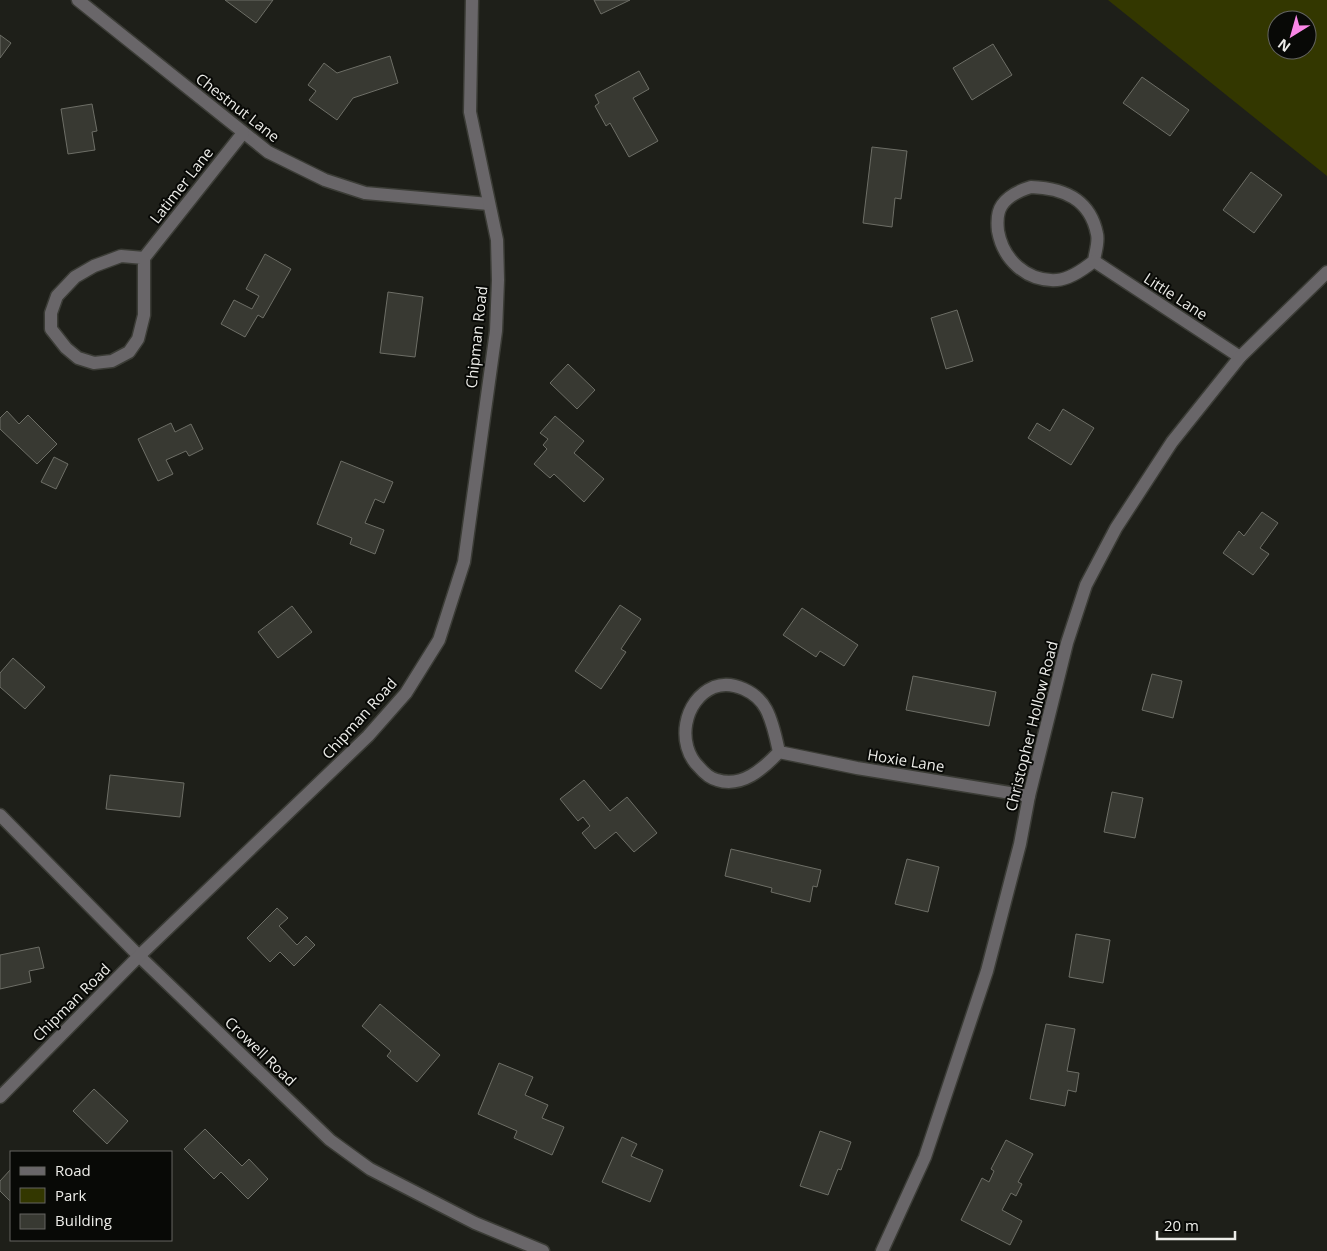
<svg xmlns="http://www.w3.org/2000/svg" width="1327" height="1251" font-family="'Open Sans',sans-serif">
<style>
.green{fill:#333700;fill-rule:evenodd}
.building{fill:#383932;stroke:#6d6e66}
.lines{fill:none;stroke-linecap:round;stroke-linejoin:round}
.minor-casing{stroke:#3b3c36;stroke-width:15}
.minor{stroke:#696669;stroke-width:12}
.labels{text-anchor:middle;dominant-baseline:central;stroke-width:4;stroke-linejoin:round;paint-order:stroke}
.street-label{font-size:15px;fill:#edede9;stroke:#080906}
</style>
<rect width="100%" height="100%" fill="#1e1f19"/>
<path class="green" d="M 1108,0 L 1327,0 L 1327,176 ZM 1277,20 L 1307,20 L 1307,50 L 1277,50 Z"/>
<g class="building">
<polygon points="225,0 273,0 256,23"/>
<polygon points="594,0 630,0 601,14"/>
<polygon points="0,35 11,43 0,58"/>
<polygon points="993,44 1012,75 972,100 953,68"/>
<polygon points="390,56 398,83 353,98 337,120 309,100 316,91 308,85 324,63 337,73"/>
<polygon points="639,71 649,89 633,98 658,141 629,157 610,123 606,126 595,106 599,103 595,95"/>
<polygon points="1142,77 1189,110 1170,136 1123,103"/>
<polygon points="92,104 97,131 92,132 95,150 68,154 61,109"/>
<polygon points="872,147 907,151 901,199 895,198 892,227 863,223"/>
<polygon points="1251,172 1282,195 1254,233 1223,210"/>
<polygon points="265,254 291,269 263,318 258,315 245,337 221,324 234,300 252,309 259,296 246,289"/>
<polygon points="388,292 423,297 415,357 380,353"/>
<polygon points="957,310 973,361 946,369 931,318"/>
<polygon points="568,364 595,390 577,409 550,383"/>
<polygon points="1063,409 1094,428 1071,465 1028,438 1037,423 1050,431"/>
<polygon points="7,411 19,424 28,415 57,444 37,464 0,429 0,418"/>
<polygon points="555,416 584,441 574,453 604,479 584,502 554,474 550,478 534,464 547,449 543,445 548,439 540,433"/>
<polygon points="171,423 175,432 191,424 203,449 189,456 186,451 166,460 173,474 158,481 138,439"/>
<polygon points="54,457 68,464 56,489 41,482"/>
<polygon points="341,461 393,482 384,503 375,499 365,523 384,530 375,554 350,544 352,538 317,524"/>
<polygon points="1262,512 1278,523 1260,548 1269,554 1253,575 1223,553 1239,531 1244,536"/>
<polygon points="620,605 641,619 621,649 626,652 601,689 575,671"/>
<polygon points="292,606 312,632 278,658 258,632"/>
<polygon points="802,608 858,645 844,666 820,651 816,657 783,635"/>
<polygon points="13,658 45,687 25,709 0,687 0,673"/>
<polygon points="1152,674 1182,681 1173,718 1142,710"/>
<polygon points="913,676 996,692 989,726 906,710"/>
<polygon points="110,775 184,783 180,817 106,809"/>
<polygon points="584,780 610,811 627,797 657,833 634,852 616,832 595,849 582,833 590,826 583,817 578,821 560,799"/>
<polygon points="1112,792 1143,798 1135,838 1104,832"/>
<polygon points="731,849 821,870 817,887 813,886 810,902 771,892 772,888 725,876"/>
<polygon points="907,859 939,867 928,912 895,904"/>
<polygon points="277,908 288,918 279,926 297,945 306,936 315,945 294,966 280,952 270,962 247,938"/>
<polygon points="1076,934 1110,940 1103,983 1069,977"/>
<polygon points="39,947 44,968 29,971 31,982 0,989 0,955"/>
<polygon points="380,1004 440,1055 417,1082 387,1056 391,1051 362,1026"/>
<polygon points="1046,1024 1075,1029 1067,1071 1079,1073 1076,1092 1068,1090 1065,1106 1030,1099"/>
<polygon points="499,1063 533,1077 525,1095 548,1105 542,1118 564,1127 552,1155 514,1138 517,1131 478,1114"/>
<polygon points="94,1089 128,1121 107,1144 73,1111"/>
<polygon points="205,1129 242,1166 249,1159 268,1179 248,1199 221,1172 214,1179 184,1149"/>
<polygon points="820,1131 851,1142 841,1170 838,1169 828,1195 800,1186"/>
<polygon points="622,1137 637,1144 631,1156 663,1170 650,1202 602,1182"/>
<polygon points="1006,1140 1033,1154 1018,1182 1022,1184 1016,1196 1011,1193 1002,1210 1022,1221 1010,1245 961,1220 982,1178 989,1182 994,1171 991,1169"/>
<polygon points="11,1169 11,1202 0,1191 0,1181"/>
</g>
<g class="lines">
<defs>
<g id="minor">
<polyline points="78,0 268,152 325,180 365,193 489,204"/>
<path d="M 1031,187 C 1063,188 1090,199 1097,234 C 1099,242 1095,253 1094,261 C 1084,269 1070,279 1057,280 C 1026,282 1003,259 998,231 C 997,222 997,212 1002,205 C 1009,195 1021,190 1031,187 Z"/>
<polyline points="144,258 121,256 94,266 75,277 57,296 51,313 51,329 66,348 78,358 94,363 112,361 129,352 138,339 144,315 144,258 243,133"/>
<polyline points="1094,261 1240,357"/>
<path d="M 779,752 C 776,738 773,722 766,709 C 757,692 733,680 714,687 C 683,700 676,745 699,767 C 704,773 709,778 717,780 C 742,788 763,769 779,752 L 857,768 L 1029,796"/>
<polyline points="0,815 139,956 330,1140 370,1169 475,1223 543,1251"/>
<polyline points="0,1097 139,956 368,736 406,693 439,640 464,562 496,331 498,280 497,240 470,112 472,0"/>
<polyline points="882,1251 925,1157 987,971 1020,844 1029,796 1067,643 1086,585 1116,528 1172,442 1240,357 1327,272"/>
</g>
</defs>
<use href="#minor" class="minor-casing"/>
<use href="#minor" class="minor"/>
</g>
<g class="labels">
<g class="street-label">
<text transform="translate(238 107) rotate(38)">Chestnut Lane</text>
<text transform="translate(181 185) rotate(-52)">Latimer Lane</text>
<text transform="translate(1176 296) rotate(33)">Little Lane</text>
<text transform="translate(476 337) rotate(-84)">Chipman Road</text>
<text transform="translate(359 718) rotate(-48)">Chipman Road</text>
<text transform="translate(1031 726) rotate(-76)">Christopher Hollow Road</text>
<text transform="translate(906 760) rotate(9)">Hoxie Lane</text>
<text transform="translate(71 1002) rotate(-45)">Chipman Road</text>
<text transform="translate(261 1051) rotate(44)">Crowell Road</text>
</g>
</g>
<rect x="10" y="1151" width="162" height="90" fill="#080906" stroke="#646461"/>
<rect x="20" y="1167" width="25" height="8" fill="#696669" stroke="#646461"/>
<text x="55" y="1176" font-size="15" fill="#edede9">Road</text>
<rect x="20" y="1188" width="25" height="15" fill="#333700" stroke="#646461"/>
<text x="55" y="1201" font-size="15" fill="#edede9">Park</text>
<rect x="20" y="1214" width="25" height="15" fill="#383932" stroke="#646461"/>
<text x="55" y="1226" font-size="15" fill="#edede9">Building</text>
<g transform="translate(1292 35) rotate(217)"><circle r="24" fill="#080906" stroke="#646461"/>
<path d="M0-4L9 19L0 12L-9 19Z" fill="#fa87e6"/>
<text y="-8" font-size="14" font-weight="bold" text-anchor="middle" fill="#edede9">N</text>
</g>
<path d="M1157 1231v8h78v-8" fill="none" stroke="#edede9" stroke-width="2.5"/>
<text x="1164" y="1231" font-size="15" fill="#edede9" stroke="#080906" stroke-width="4" paint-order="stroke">20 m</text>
</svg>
